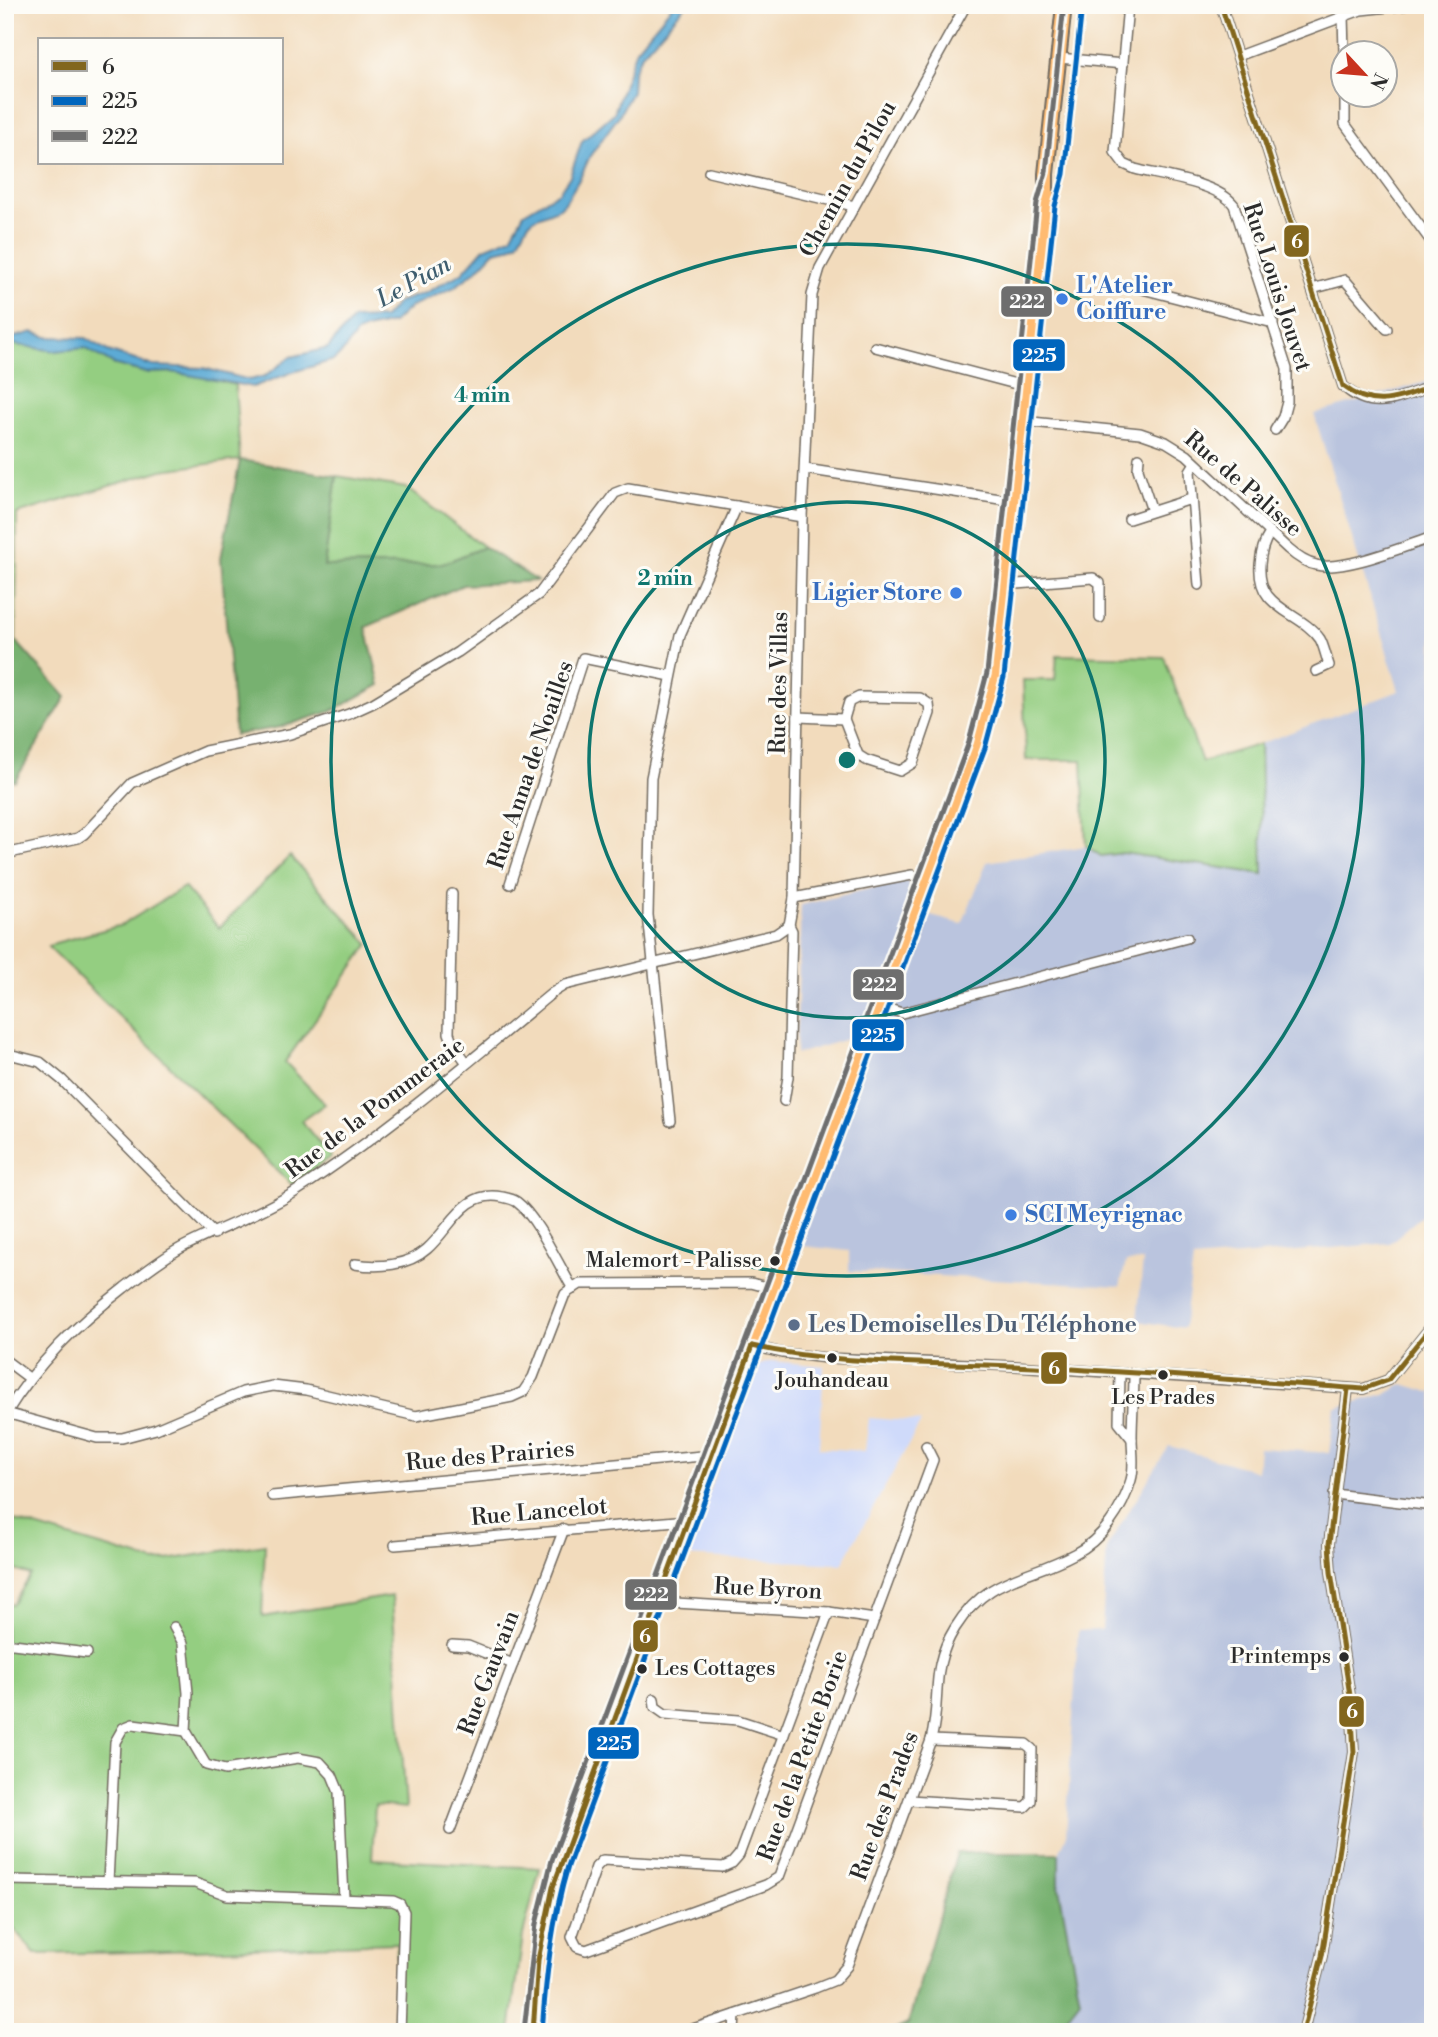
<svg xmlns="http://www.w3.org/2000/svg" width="1438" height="2037" font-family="'Libre Bodoni',serif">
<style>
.built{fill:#cfdafa}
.industrial{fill:#bac4de}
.green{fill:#94ce81;stroke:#607c56;stroke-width:2}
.forest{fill:#77b16f;stroke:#516e4d;stroke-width:2}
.water{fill:#5caad5;stroke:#446a80;stroke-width:2}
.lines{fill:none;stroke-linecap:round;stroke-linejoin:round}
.minor-casing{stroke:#71695e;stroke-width:12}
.primary-casing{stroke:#71695e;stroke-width:18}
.minor{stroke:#fff;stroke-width:9}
.primary{stroke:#ffbb71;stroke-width:14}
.bus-1-casing{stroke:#fdfcf7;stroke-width:10}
.bus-2-casing{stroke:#fdfcf7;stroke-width:10}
.bus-3-casing{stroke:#fdfcf7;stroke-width:10}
.bus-1{stroke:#82661e;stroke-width:5}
.bus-2{stroke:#0065bd;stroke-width:5}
.bus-3{stroke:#6e6e6e;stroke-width:5}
.ring{fill:none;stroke:#0f766e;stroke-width:3.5}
.shop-dot{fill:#3f7fe0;stroke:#fdfcf7;stroke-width:2.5}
.bus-dot{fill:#2b2b2b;stroke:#fdfcf7;stroke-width:2.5}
.service-dot{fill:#5c6f8a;stroke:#fdfcf7;stroke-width:2.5}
.labels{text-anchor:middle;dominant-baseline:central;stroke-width:6;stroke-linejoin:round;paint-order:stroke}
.bus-label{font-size:21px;fill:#2b2b2b;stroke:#fdfcf7;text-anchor:end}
.street-label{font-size:23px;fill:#2b2b2b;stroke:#fdfcf7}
.shop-label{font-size:23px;font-weight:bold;fill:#366cbe;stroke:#fdfcf7;text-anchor:start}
.service-label{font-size:23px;font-weight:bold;fill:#4e5e75;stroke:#fdfcf7;text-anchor:start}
.water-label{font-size:24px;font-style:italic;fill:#3f5e6f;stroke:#fdfcf7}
.centre{fill:#0f766e;stroke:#fdfcf7;stroke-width:3.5}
.ring-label{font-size:21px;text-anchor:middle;font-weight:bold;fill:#0f766e;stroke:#fdfcf7;stroke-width:6;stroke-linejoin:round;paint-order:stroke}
.line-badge{stroke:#fdfcf7;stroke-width:2.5}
.badge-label{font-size:19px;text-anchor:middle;font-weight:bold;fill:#fff}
</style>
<rect width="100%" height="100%" fill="#fdfcf7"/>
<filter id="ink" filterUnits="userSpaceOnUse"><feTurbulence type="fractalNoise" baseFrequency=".0143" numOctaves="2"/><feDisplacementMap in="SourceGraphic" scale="14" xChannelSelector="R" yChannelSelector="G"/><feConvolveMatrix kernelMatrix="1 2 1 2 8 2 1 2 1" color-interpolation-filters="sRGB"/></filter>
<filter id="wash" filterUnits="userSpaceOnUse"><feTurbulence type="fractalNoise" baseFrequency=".00686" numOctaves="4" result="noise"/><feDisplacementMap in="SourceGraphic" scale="28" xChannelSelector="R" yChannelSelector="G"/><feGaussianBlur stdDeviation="1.57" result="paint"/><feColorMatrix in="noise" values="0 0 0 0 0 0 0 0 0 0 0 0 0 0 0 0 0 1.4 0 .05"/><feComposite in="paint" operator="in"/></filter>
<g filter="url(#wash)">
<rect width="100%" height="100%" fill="#f2dbbc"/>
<polygon class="built" points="772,1361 824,1366 819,1448 865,1451 869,1418 921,1422 842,1564 684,1556 757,1366"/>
<g class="industrial">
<polygon points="1433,380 1433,1206 1390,1243 1193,1260 1184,1328 1137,1321 1143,1261 1126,1262 1120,1286 849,1271 849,1251 784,1244 858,1036 796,1054 801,905 907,880 923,914 962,924 987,862 1086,846 1101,856 1123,853 1263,873 1260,744 1399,691 1314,414"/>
<polygon points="1403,1384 1433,1393 1433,2032 1056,2032 1056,2029 1080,1999 1059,1888 1059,1853 1066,1837 1078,1631 1102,1630 1107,1547 1169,1446 1257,1471 1259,1448 1329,1453 1335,1408 1388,1393"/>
</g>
<g class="green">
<polygon points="5,343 55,351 85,348 113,364 131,369 146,373 172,372 195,375 235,385 240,460 162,470 17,514 16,641 5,640"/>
<polygon points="337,476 406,488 484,547 442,564 324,566"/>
<polygon points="1057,655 1164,657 1202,762 1260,744 1263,874 1123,853 1101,856 1086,846 1082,760 1026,760 1023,680 1055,680"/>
<polygon points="290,856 369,944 285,1062 325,1104 301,1121 331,1157 292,1185 48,947 55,943 122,925 184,887 219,928"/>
<polygon points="5,1518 155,1562 265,1544 262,1617 392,1596 406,1808 375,1805 372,1859 540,1868 523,1935 510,2032 435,2032 396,2024 397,1943 135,1952 35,1954 5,1918 5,1603 13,1604 31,1575 5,1567"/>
</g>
<g class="forest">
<polygon points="240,460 337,476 324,566 442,564 484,547 537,581 463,585 366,627 380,685 332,711 281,727 235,735 221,558"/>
<polygon points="5,640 16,641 66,697 15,781 5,779"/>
<polygon points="957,1853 1059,1853 1059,1888 1080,2000 1055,2032 891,2032 908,2024"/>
</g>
<polygon class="water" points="673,5 686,5 641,55 633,73 632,92 618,117 590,156 580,178 565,203 560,208 535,218 528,224 518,243 508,248 495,251 477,270 455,287 410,307 393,323 366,329 357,333 342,353 334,360 293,372 253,387 172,372 146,373 113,364 85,348 55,351 5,343 5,335 15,337 33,332 47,337 85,338 108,351 153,366 203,368 250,380 265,376 291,357 328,348 353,319 384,318 398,302 427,292 462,273 484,248 511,237 524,213 559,192 570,176 582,141 614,113 636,49"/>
</g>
<g filter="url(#ink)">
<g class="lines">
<defs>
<g id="minor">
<path d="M 1128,5 L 1115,152 L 1124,164 L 1135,169 C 1161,176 1218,183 1234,205 L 1287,369 L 1287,402 L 1283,417 L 1275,430"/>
<path d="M 1221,5 L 1343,386 C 1373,414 1399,397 1433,386"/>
<polyline points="1343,15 1344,52"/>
<polyline points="1238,56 1361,10 1407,5"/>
<polyline points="1059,58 1123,64"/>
<polyline points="1345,94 1345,124 1433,244"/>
<polyline points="709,172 854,206"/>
<polyline points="1131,286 1273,323"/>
<polyline points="1312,289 1345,280 1387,329"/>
<polyline points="875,347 1027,387"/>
<path d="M 1022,421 L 1140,433 L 1166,442 L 1187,455 L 1288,549 C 1296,556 1305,563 1316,565 C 1343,572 1405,546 1433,537"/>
<polyline points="1139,458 1138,469 1152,511"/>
<polyline points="1195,463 1190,471 1199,585"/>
<polyline points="805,469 1013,501"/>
<polyline points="1129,519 1191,499"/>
<path d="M 1270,533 C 1259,549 1255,580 1268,596 C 1281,613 1307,620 1320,639 C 1324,646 1326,657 1329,665 L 1316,671"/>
<polyline points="1005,585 1093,578 1100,583 1100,618"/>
<polygon points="859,697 920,698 929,704 930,713 913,763 900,771 866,760 858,755 844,719 849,702"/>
<polyline points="798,717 844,719"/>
<polyline points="5,854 78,838 84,834 132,783 205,751 290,734 349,714 373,703 458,652 539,594 615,493 628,488 802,517"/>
<polyline points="510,884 583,658 671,676"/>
<polyline points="452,894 449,1033 453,1044 467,1063"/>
<polyline points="794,898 912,875 926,878"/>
<polyline points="879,1006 902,1013 1187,938"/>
<polyline points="5,1053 40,1062 62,1080 214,1234"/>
<polyline points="784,1101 788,1077 792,931 789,925"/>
<polyline points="670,1121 648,915 651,778 680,635 737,506"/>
<path d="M 355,1264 C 378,1268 408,1266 427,1249 C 451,1228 464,1189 502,1197 C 507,1198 513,1199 517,1202 C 537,1217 559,1266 573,1289"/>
<polyline points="752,1346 783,1353 827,1358 1015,1366 1363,1389 1388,1380 1433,1324"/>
<polyline points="5,1360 29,1378"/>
<polyline points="1120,1373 1119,1423 1132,1439"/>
<polyline points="6,1413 97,1438 122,1438 156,1429 243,1392 273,1386 306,1390 416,1416 512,1397 523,1392 533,1377 565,1294 580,1284 751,1283 774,1289"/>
<path d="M 5,1415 C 38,1362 75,1326 124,1288 C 142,1274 161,1259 181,1248 C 219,1228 259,1215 295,1192 C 386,1133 469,1062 552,993 L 565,985 L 776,934 L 789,925 L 794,898 L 802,517 L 812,295 L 820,268 L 966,5"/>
<polyline points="1334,1494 1433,1506"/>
<polyline points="272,1496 702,1456 711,1457"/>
<polyline points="395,1545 688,1520"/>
<polyline points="659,1602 829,1612 874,1619"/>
<polyline points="829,1612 739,1855 732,1863 723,1867 603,1860 596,1867 572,1937 577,1947 586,1950 766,1885 779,1877 933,1460 926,1446"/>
<polyline points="174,1627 183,1643 188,1693 186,1731 206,1765 225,1770 298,1758 320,1762 332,1775 339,1792 344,1899"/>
<polyline points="5,1643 87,1653"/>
<polyline points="452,1645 468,1646 513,1664"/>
<polyline points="654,1699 655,1707 665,1714 738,1720 784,1735"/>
<polyline points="909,1800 1025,1807 1031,1801 1032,1749 1026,1744 931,1740"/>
<polyline points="450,1830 564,1529"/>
<polyline points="5,1880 195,1883 227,1895 393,1901 400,1904 404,1912 400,2032"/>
<polyline points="108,1882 115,1742 123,1728 133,1724 186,1731"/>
<path d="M 684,2032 L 815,1988 L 835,1980 L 847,1966 L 931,1740 C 942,1697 929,1670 955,1628 C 988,1575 1026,1580 1074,1554 C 1102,1540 1123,1509 1131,1480 C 1135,1467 1132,1452 1132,1438 C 1132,1417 1134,1395 1134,1374"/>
<polyline points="734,2032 735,2015"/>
<polyline points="1303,2032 1322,1956 1354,1752 1351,1702 1331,1572 1329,1544 1348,1389"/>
</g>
<path id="primary" d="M 533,2032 C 537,1974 542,1919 560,1863 L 977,745 L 996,675 L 1046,204 L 1046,174 L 1064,5"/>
</defs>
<use href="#minor" class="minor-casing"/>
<use href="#primary" class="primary-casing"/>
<use href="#minor" class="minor"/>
<use href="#primary" class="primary"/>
<defs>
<g id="bus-1">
<path d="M 1221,5 L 1343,386 C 1375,411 1398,398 1433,386"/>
<path d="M 752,1346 C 837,1365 926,1362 1012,1366 C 1129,1371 1246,1381 1363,1389 L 1388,1380 L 1433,1324"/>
<polyline points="533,2032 538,1960 553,1887 752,1346"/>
<polyline points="1303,2032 1322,1956 1354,1752 1351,1702 1331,1572 1329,1544 1348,1389"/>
</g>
<path id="bus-2" d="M 542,2032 C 546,1975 552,1920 568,1866 L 985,748 L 1004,677 L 1055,206 L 1064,174 L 1082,6"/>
<polyline id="bus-3" points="524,2031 536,1924 552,1860 969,742 987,673 1037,203 1046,172 1064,5"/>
</defs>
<use href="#bus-1" class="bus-1-casing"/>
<use href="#bus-2" class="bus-2-casing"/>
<use href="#bus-3" class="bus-3-casing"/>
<use href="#bus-1" class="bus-1"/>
<use href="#bus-2" class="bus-2"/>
<use href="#bus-3" class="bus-3"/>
</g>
</g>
<g class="ring">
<circle cx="847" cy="760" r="258"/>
<circle cx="847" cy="760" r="516"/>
</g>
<g class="shop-dot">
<circle cx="1062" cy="299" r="7"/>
<circle cx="956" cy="593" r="7"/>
<circle cx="1011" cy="1215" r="7"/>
</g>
<g class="bus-dot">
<circle cx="775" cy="1261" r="6"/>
<circle cx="832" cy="1358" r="6"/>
<circle cx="1163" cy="1375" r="6"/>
<circle cx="1344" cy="1657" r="6"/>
<circle cx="642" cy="1669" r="6"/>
</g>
<circle class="service-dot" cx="794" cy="1325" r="7"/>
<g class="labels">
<g class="bus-label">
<text x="762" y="1261">Malemort - Palisse</text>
<text x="832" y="1381" text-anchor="middle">Jouhandeau</text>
<text x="1163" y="1398" text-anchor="middle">Les Prades</text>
<text x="1331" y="1657">Printemps</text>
<text x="655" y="1669" text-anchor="start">Les Cottages</text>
</g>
<g class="street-label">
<text transform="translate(848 179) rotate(-61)">Chemin du Pilou</text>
<text transform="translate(1277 287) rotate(72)">Rue Louis Jouvet</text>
<text transform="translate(1243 484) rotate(41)">Rue de Palisse</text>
<text transform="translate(779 683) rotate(-89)">Rue des Villas</text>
<text transform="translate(531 765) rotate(-71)">Rue Anna de Noailles</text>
<text transform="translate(375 1108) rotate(-37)">Rue de la Pommeraie</text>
<text transform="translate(490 1456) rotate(-5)">Rue des Prairies</text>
<text transform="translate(539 1512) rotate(-5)">Rue Lancelot</text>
<text transform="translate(768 1589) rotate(3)">Rue Byron</text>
<text transform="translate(489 1673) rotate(-69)">Rue Gauvain</text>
<text transform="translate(803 1756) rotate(-70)">Rue de la Petite Borie</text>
<text transform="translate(885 1806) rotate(-70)">Rue des Prades</text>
</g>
<g class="shop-label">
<text x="1076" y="286">L'Atelier<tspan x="1076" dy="26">Coiffure</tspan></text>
<text x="942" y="593" text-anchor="end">Ligier Store</text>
<text x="1025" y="1215">SCI Meyrignac</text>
</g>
<g class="service-label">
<text x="808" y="1325">Les Demoiselles Du Téléphone</text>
</g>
<g class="water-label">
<text transform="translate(414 282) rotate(-29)">Le Pian</text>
</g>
</g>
<circle cx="847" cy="760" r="10" class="centre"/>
<g class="ring-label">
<text x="482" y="402">4 min</text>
<text x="665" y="585">2 min</text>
</g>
<g class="line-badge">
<rect x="1283" y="224" width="27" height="34" rx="7" fill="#82661e"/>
<rect x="1000" y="285" width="53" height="33" rx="7" fill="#6e6e6e"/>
<rect x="1012" y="338" width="54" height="34" rx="7" fill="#0065bd"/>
<rect x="852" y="968" width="53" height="33" rx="7" fill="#6e6e6e"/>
<rect x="851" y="1018" width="54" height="34" rx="7" fill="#0065bd"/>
<rect x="1040" y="1351" width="28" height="34" rx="7" fill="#82661e"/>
<rect x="624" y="1578" width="54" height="33" rx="7" fill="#6e6e6e"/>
<rect x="632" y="1619" width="27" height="34" rx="7" fill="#82661e"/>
<rect x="1338" y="1695" width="27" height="33" rx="7" fill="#82661e"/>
<rect x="587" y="1726" width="53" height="34" rx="7" fill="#0065bd"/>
</g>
<g class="badge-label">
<text x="1297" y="248">6</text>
<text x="1027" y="308">222</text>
<text x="1039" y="362">225</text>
<text x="879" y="991">222</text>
<text x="878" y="1042">225</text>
<text x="1054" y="1375">6</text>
<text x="651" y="1601">222</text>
<text x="645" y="1643">6</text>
<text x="1352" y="1718">6</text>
<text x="614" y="1750">225</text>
</g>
<rect width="1438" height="2037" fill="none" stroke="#fdfcf7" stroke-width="28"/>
<rect x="38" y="38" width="245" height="126" fill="#fdfcf7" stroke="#a9a8a5" stroke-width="2"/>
<rect x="52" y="61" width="35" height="10" fill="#82661e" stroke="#a9a8a5" stroke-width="2"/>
<text x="102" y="74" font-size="21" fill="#2b2b2b">6</text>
<rect x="52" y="96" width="35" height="10" fill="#0065bd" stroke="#a9a8a5" stroke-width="2"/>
<text x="102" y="108" font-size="21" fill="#2b2b2b">225</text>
<rect x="52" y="131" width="35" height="10" fill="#6e6e6e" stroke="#a9a8a5" stroke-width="2"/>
<text x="102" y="144" font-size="21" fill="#2b2b2b">222</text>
<g transform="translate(1364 74) rotate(116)"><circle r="33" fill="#fdfcf7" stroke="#a9a8a5" stroke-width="2"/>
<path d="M0-5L12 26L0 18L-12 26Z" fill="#c8321e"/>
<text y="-10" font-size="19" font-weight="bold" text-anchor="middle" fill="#2b2b2b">N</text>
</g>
</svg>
